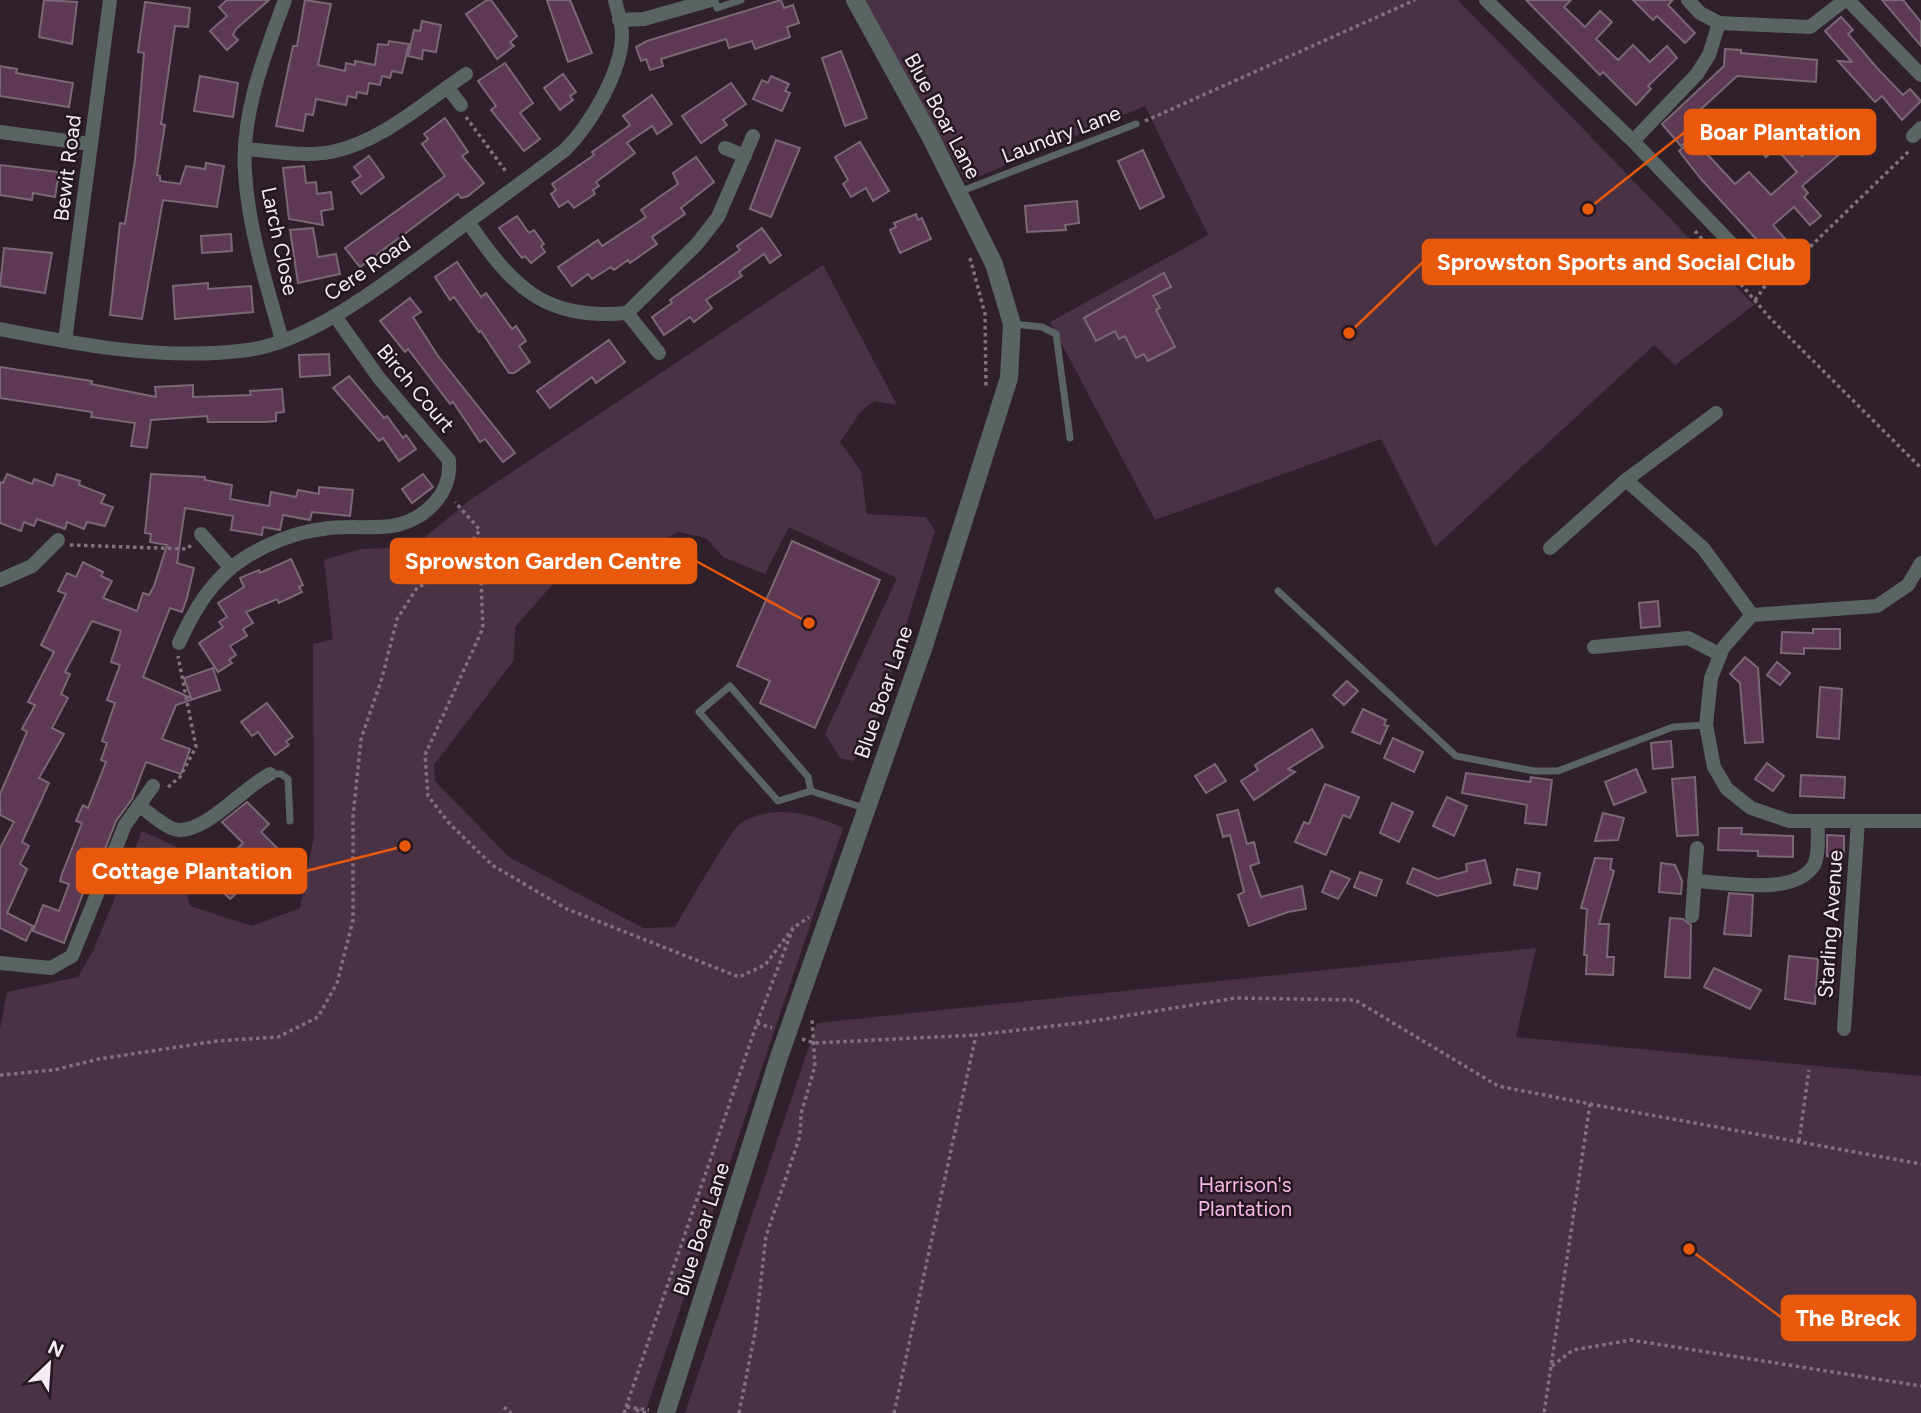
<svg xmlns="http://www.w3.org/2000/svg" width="1921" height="1413" font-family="Figtree,sans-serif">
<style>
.green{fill:#493243}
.building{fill:#5d3954;stroke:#7a6875;stroke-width:2}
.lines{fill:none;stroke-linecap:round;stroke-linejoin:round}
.path{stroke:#7f727c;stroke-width:3.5;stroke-dasharray:3.5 3.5;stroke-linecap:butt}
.service{stroke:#596463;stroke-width:7}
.minor{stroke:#596463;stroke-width:14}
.tertiary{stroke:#596463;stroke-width:18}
.labels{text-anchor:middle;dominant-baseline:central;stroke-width:5;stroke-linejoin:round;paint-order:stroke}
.street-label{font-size:21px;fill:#f6ebf3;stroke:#251721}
.park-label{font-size:21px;fill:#f8b8e7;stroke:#251721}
.leader{fill:none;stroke:#e8590c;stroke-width:2.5}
.callout-dot{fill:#e8590c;stroke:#251721;stroke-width:2.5}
.callout{fill:#e8590c;stroke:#e8590c;stroke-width:2.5}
.callout-label{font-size:23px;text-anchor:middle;font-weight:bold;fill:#fff}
</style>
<rect width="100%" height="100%" fill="#2f202b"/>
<g class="green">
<polygon points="863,0 1458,0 1754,305 1675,365 1654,345 1435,547 1381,439 1155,520 1050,322 1208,235 1145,106 966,182"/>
<path d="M 823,265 L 897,405 L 874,401 L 861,411 L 840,442 L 861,471 L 867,514 L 926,517 L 935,531 L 870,742 L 853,761 L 840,758 L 825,734 L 897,578 L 789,527 L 765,574 L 723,557 L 706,538 L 679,532 L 647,548 L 640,574 L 630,585 L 575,559 L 515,627 L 514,660 L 434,765 L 435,781 L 509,857 L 643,928 L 675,927 C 685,911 731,829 741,823 C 774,803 812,814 843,828 L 645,1413 L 0,1413 L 0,1029 L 7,992 L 78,977 L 93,951 L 142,831 L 177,847 L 190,906 L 252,926 L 300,908 L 314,836 L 313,644 L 333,639 L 324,560 L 360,549 L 413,547 L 470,500 Z"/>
<polygon points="1536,948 1516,1037 1921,1076 1921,1413 685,1413 817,1023"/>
</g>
<g class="building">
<polygon points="44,0 77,2 72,44 39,37"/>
<polygon points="227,0 269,0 236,29 233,35 238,40 227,50 210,31 227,16 219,7"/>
<polygon points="305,0 331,4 318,65 345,71 346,63 355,65 355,61 375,65 378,44 388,45 389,41 409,44 402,73 392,71 390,78 382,76 380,85 369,83 367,94 357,92 356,98 348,96 346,105 316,99 313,115 306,114 303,131 276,126 293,46 297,46"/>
<polygon points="487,0 491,0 517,36 510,42 514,46 497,59 466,14"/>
<polygon points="547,0 570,0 592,53 568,62"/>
<polygon points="781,0 784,8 793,5 799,23 787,27 790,37 755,49 752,41 729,48 726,39 661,59 663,66 650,70 646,59 641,61 636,47 647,41"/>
<polygon points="1526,0 1571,0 1564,7 1585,27 1600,11 1612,22 1596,39 1618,60 1633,45 1650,62 1667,46 1677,58 1648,86 1651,89 1636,105 1603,72 1600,75"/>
<polygon points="1633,0 1673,0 1668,5 1695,33 1685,43 1657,16 1653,20"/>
<polygon points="1882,0 1903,0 1921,22 1921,46"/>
<polygon points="145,2 190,8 188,27 175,26 161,124 165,125 157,175 160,176 160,181 180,184 186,166 205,169 206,163 224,166 217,207 163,200 142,319 110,315 120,223 125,224 135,160 144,53 138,52"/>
<polygon points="1841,17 1853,30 1848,34 1877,68 1903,95 1910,89 1921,101 1902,120 1882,96 1875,102 1838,61 1852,62 1825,31"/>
<polygon points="422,21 441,25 436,52 423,50 422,59 408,56 414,30 420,31"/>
<polygon points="1725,49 1741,50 1741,53 1817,60 1816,82 1737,76 1688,121 1698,132 1681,146 1662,124 1724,66"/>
<polygon points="841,51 867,118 845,126 822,58"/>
<polygon points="505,63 533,103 520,113 540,139 524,151 491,110 496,106 478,81"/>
<polygon points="0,66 17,69 16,73 73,83 69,107 0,96"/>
<polygon points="563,74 576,92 570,96 573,100 560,110 544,88"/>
<polygon points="200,76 238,83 233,117 194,111"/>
<polygon points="771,76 789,84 785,91 790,93 782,111 753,99 762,80 768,83"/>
<polygon points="731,83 746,104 723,120 727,125 701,143 682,116"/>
<polygon points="652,95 672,124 657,134 652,126 627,143 635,153 596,182 599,186 593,190 595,194 574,208 568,201 559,207 551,194 556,190 552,184 594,155 592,152 630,125 623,116"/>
<polygon points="1851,112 1868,130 1802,186 1808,193 1804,197 1821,216 1810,225 1794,207 1773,225 1796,251 1780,265 1701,179 1679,151 1693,139 1735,184 1749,172 1771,195 1797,172 1776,148 1766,157 1754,144 1775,126 1802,156"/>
<polygon points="445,118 468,152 462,156 484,183 468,196 461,198 458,194 360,267 345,248 445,176 422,144 428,139 424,134"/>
<polygon points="776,140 800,148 771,217 750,209"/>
<polygon points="860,142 889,191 873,201 866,188 851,197 843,184 848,180 835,157"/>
<polygon points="1143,150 1164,197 1140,209 1118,161"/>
<polygon points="369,156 384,177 361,194 352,182 361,176 354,167"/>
<polygon points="696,157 714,182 681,208 685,214 652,237 657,244 630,263 628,260 614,270 611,267 592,279 588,274 572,286 558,267 598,240 602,246 646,217 641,210 678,184 673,173"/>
<polygon points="0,165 59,172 55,197 33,193 32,200 0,195"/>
<polygon points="304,166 306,183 316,182 317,194 331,192 333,209 321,211 323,225 289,219 283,168"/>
<polygon points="1077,201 1079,223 1065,225 1066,230 1027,232 1025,206"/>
<polygon points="916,214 918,220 922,218 931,239 900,253 890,230 896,227 894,223"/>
<polygon points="517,216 529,233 534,230 544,244 541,246 545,252 531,263 525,256 522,258 499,228"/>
<polygon points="313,228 318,257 336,254 340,274 298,283 290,230"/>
<polygon points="762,228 781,255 770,263 764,254 739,272 742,276 706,300 712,308 694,322 690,317 664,335 652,317 672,303 670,300 740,250 737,246"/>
<polygon points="231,234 232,251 202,253 201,236"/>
<polygon points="4,248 52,253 45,293 0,286"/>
<polygon points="457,262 481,297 486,293 512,329 516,326 526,341 519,346 530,362 514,373 509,373 481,331 479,332 454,297 450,300 435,277"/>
<polygon points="1164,273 1171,287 1153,296 1160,308 1156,310 1175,347 1148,361 1144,354 1136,358 1125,336 1119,339 1115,331 1096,341 1084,318"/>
<polygon points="208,283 208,289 251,286 253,312 175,319 173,286"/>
<polygon points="410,298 421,312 413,317 438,356 515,453 503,462 485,439 480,442 453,402 450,404 408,349 405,352 380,321"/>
<polygon points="609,340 625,362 596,383 592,377 550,408 537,391"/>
<polygon points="329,354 330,375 300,377 299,355"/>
<polygon points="0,367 92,381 91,384 156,397 155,387 193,385 193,397 251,395 250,391 282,389 284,412 276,413 276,421 266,422 208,422 207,416 151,420 147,448 131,446 135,423 91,417 92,412 0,398"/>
<polygon points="349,376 384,418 387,416 403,438 406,435 416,449 399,461 383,438 379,441 333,388"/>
<polygon points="7,474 32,484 34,479 53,486 57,474 80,481 79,485 105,495 101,503 113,507 105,526 87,522 84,529 67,522 65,529 37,519 34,526 24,522 21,531 0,523 0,482 3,483"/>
<polygon points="151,474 205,477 205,480 232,485 230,499 269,506 271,492 296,497 298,490 319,494 319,487 353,490 350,516 312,512 310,520 283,515 280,530 263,527 262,535 231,530 233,516 185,508 177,563 194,568 187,598 182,612 170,608 143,677 191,698 184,678 213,668 220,690 176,705 162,739 190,749 181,774 146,762 132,799 116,821 91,885 87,883 64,943 33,931 43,905 59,911 69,884 60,881 62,874 82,823 76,821 83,805 88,808 106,762 101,760 107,743 102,741 115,703 107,700 120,665 111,662 121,631 92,621 65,672 70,674 61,694 68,698 52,728 64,734 39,778 49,783 22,842 29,846 20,864 27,869 7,913 33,926 26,941 0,928 0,848 14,822 0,815 0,794 27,732 22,729 35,705 28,702 54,652 41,645 66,594 58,591 67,573 76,577 83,562 103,572 101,576 112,581 103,598 137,611 143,593 149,595 154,586 167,545 150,542 151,534 145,533"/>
<polygon points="423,474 433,487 412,503 402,489"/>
<polygon points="792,541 880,580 815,728 760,703 770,681 737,666"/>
<polygon points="291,559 303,585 299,587 302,592 279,603 277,599 246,612 253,623 243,629 247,636 230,646 236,655 229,660 232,663 218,672 199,643 223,627 219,622 227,617 218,603 244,587 240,578 259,570 260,573"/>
<polygon points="1658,601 1660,626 1641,628 1639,603"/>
<polygon points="1813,629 1840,629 1840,649 1804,648 1804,654 1781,653 1782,632 1813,633"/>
<polygon points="1745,657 1758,668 1763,742 1745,743 1740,683 1730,674"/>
<polygon points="1777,662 1790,673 1780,685 1767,675"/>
<polygon points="1347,681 1358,691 1344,705 1333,695"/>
<polygon points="1820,687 1842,689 1839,739 1817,737"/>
<polygon points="267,703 293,737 286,741 289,745 275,755 258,732 252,736 241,722"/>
<polygon points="1363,709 1386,720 1384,725 1388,726 1380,744 1352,732"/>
<polygon points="1312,729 1323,747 1288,769 1295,772 1254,800 1241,781 1258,770 1255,765"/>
<polygon points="1393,738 1423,752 1414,772 1384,758"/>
<polygon points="1671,741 1673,767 1653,769 1651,743"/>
<polygon points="1767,763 1784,776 1773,791 1755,779"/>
<polygon points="1215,764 1226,781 1206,793 1195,776"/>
<polygon points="1636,769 1646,792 1614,805 1605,782"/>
<polygon points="1466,773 1530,782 1531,777 1552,780 1546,825 1525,823 1527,805 1462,793"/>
<polygon points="1801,775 1845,777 1844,798 1800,796"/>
<polygon points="1695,777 1698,835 1677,836 1672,779"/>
<polygon points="1325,784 1359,797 1350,818 1343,815 1326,855 1295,842 1304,822 1309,824"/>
<polygon points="1447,797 1467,806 1454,836 1433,826"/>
<polygon points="247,802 269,824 261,832 282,853 230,899 208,878 243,843 222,822"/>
<polygon points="1392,803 1413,812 1399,842 1380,833"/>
<polygon points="1238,810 1247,844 1254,842 1259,863 1250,866 1261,897 1302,886 1306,909 1288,912 1249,926 1238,895 1244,892 1230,835 1223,837 1217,815"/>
<polygon points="1603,813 1624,818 1618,840 1595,841"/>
<polygon points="1719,828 1742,828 1741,834 1793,836 1793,857 1758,856 1758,851 1718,850"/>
<polygon points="1827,835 1844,836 1844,857 1827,856"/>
<polygon points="1595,858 1612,859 1610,869 1614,871 1599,924 1609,924 1607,957 1614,957 1613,975 1586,974 1587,955 1584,955 1587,909 1581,908"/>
<polygon points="1485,860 1491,883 1437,896 1407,883 1413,868 1438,879 1467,871 1466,864"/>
<polygon points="1661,863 1675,865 1682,881 1681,894 1659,892"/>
<polygon points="1517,869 1540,873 1537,889 1514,885"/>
<polygon points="1331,871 1350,879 1338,899 1322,892"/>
<polygon points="1360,872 1382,880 1376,896 1354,887"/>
<polygon points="1729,893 1753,895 1751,936 1724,934"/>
<polygon points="1670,918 1683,919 1691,925 1690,978 1665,977"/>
<polygon points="1789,956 1818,959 1815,1004 1785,999"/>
<polygon points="1714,968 1761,990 1750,1009 1704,987"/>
</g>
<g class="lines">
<g class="path">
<polyline points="466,117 507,173"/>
<polyline points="1145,121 1415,0"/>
<polyline points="1695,231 1770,318 1921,468"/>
<polyline points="970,258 985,314 986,388"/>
<polyline points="1761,274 1770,279 1779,277 1910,150"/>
<polyline points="1755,300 1770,279"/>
<polyline points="70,545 187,549 191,545"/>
<polyline points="452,568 480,530 455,502"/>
<polyline points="168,787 180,777 196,747 178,656"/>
<polyline points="757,1023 772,1028"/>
<polyline points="802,1039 815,1043 976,1035"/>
<polyline points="0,1075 54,1070 99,1059 217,1041 278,1037 318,1017 337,983 353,920 353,817 361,739 382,678 397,619 417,588 452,568 481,580 483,628 425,755 428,796 449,823 492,865 567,909 739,977 765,965 793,928"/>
<polyline points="1590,1104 1921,1164"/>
<polyline points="1799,1141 1809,1070"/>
<polyline points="1552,1366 1573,1350 1631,1340 1921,1386"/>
<polyline points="504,1407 511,1413"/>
<polyline points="626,1407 757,1023 793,928 809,917"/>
<polyline points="636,1410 646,1413"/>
<polyline points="624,1413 626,1407 649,1410"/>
<polyline points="739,1413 755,1333 766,1236 800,1136 801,1114 815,1066 812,1019"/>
<polyline points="894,1413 976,1035 1087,1022 1236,998 1355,1000 1498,1086 1590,1104 1544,1413"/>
</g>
<g class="service">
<polyline points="715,0 717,8 741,0"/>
<polyline points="959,192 1136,124"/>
<polyline points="1013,324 1042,327 1056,334 1070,438"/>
<polyline points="1278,591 1456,756 1534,771 1558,771 1673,727 1706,725"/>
<polyline points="270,774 281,774 288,779 290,821"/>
<polyline points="811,791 808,777 730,686 699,712 778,801 811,791 867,809"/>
</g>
<g class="minor">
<polyline points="1486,0 1633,141 1750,263"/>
<polyline points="1688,0 1700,13 1719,23 1810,27 1845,0"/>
<polyline points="1848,0 1921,75"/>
<polyline points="619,20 644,19 711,0"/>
<polyline points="447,87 461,105"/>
<polyline points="0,132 91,144"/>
<polyline points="1913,136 1921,128"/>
<polyline points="1633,141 1697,74 1709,55 1719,23"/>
<polyline points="725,148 745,156"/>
<path d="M 245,149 C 272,151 305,157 331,152 C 381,142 425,102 466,74"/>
<path d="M 468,222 C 513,287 543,320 627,313 L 697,244 L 718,217 L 753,136"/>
<polyline points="627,313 659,353"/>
<path d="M 0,329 C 81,345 165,361 248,350 C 313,341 389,280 441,242 C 482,211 524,181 565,150 C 590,125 623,70 622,33 C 622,22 617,10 615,0"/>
<path d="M 282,340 C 267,286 248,228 245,172 C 241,113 265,54 285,0"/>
<polyline points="65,341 110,0"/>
<polyline points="1716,413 1626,480 1703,548 1752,615"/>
<polyline points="201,534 231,568"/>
<polyline points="1550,548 1626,480"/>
<polyline points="1921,563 1908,585 1877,606 1752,615 1723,648 1711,678 1706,725 1714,767 1727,789 1751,808 1789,821 1921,821"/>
<polyline points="0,580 32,566 58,540"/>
<path d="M 179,643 C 194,610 212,579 243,559 C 266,544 296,532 323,529 C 345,525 369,529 392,526 C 425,520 452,494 449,460 L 379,378 L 335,316"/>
<polyline points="1594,647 1688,638 1719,654"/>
<path d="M 139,805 C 149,813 159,822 171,828 C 199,841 243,787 270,774"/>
<path d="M 1694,881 C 1726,882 1795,897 1814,865 C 1820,853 1817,834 1818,821"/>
<polyline points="1692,916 1697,848"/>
<polyline points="0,963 51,968 72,956 125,825 153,786"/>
<polyline points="1844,1029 1858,821"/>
</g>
<polyline class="tertiary" points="666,1413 779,1057 924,646 1009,378 1012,324 994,264 931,138 855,0"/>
</g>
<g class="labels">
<g class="street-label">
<text transform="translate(943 116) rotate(62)">Blue Boar Lane</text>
<text transform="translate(1061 134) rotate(-21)">Laundry Lane</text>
<text transform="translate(67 168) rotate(-83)">Bewit Road</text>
<text transform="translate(280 241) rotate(78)">Larch Close</text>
<text transform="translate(367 268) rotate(-34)">Cere Road</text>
<text transform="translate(416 388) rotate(50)">Birch Court</text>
<text transform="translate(883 692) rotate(-71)">Blue Boar Lane</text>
<text transform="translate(1830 924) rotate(-86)">Starling Avenue</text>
<text transform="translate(701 1229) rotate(-72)">Blue Boar Lane</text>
</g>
<g class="park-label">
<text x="1245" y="1184">Harrison's<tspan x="1245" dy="24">Plantation</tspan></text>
</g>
</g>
<path class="leader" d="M1588 209L1685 132M1349 333L1423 262M809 623L696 561M405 846L306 871M1689 1249L1782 1318"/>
<g class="callout-dot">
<circle cx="1588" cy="209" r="7"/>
<circle cx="1349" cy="333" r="7"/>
<circle cx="809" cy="623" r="7"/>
<circle cx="405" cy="846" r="7"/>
<circle cx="1689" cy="1249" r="7"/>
</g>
<g class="callout">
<rect x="1685" y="110" width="190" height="44" rx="7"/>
<rect x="1423" y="240" width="386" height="44" rx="7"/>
<rect x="391" y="539" width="305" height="44" rx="7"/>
<rect x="77" y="849" width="229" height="44" rx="7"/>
<rect x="1782" y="1296" width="133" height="44" rx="7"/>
</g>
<g class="callout-label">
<text x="1780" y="140">Boar Plantation</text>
<text x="1616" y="270">Sprowston Sports and Social Club</text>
<text x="543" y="569">Sprowston Garden Centre</text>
<text x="192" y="879">Cottage Plantation</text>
<text x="1848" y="1326">The Breck</text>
</g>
<g transform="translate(49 1364) rotate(25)" stroke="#251721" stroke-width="5" paint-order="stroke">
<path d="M0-5L12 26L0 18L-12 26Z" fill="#f6ebf3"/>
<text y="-10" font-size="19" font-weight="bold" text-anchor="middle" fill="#f6ebf3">N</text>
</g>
</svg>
